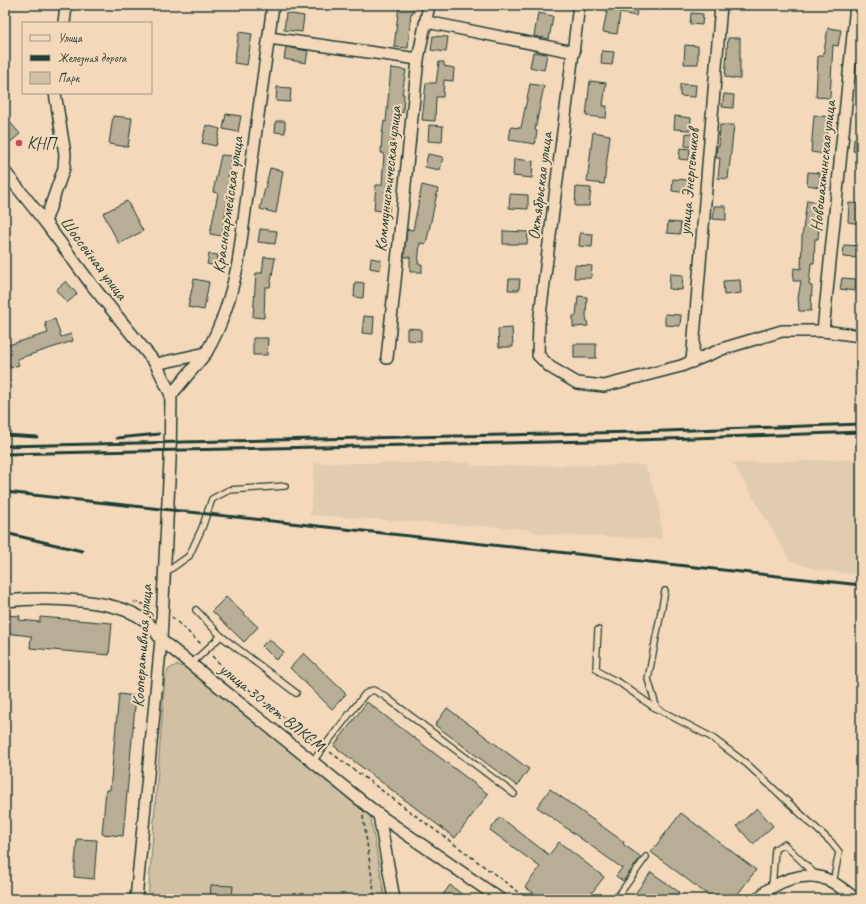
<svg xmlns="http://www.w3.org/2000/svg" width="866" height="904" font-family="Caveat,sans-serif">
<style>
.built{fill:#e1ccaf}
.green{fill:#d1c0a4;stroke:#787e6c}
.building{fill:#b8ae95;stroke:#1f3d34}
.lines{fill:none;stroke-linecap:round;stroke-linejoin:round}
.service-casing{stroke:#1f3d34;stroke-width:8}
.minor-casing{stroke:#1f3d34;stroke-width:14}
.path{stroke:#1f3d34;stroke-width:1.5;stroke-dasharray:4 3;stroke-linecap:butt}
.service{stroke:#f3d9ba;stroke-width:5.5}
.minor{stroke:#f3d9ba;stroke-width:11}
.rail{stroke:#1f3d34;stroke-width:3}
.poi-dot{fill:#d1495b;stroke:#f3d9ba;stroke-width:1.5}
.labels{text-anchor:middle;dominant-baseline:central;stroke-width:4;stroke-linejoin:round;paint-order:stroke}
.poi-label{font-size:17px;fill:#1f3d34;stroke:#f3d9ba;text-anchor:start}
.street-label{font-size:17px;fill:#1f3d34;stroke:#f3d9ba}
</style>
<rect width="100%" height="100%" fill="#f3d9ba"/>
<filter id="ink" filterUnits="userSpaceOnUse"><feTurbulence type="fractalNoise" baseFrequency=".025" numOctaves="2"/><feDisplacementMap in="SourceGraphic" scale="8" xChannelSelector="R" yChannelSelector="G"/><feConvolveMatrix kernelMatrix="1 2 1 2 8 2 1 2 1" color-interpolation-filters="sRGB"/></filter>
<g filter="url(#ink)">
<g class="built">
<polygon points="861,459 861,575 816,570 790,560 733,463"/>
<polygon points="315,463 469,463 474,466 645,465 659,503 662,539 540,534 527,529 310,515"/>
</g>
<polygon class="green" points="176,665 184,667 191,671 369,809 385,899 148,899 165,678 168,670"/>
<g class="building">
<polygon points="399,5 414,5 413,13 411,13 408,48 394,47"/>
<polygon points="608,5 638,5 636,16 620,13 617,34 603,32"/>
<polygon points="286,13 304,16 302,32 284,30"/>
<polygon points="538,13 553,16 549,39 534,36"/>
<polygon points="691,13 703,14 702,25 690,24"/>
<polygon points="828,28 841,30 838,46 833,45 830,98 816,97 818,56 823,56"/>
<polygon points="239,32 252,34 247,65 234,63"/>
<polygon points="433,36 448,37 446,52 431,50"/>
<polygon points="728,38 740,38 740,79 725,77"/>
<polygon points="685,45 698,46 698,64 684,64"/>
<polygon points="286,47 308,51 306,63 284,59"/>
<polygon points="602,51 614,52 612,65 601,64"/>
<polygon points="533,52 547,54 544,70 530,67"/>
<polygon points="439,62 444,62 444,66 454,68 453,81 444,80 443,97 436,97 435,121 422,120 426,83 436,83"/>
<polygon points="391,68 406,70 402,94 404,94 403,113 400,112 398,136 397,139 394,139 393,146 396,147 389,212 374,210 376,185 382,185 384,153 381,153 382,135 384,121 386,122"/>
<polygon points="590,81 606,83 603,106 607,106 606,118 586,116"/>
<polygon points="530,84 544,86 535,130 537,131 535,144 509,140 511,127 521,128"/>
<polygon points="680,84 696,85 695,97 680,96"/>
<polygon points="277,87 291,88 290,102 276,101"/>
<polygon points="724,94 734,95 733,108 722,107"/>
<polygon points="226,114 241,116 238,132 223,129"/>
<polygon points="814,115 829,117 825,154 811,152"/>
<polygon points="5,116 20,134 8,144 5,140"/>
<polygon points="113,116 132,118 128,147 109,144"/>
<polygon points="675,116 691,118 690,130 674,129"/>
<polygon points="276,121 285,121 285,133 275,132"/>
<polygon points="206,125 220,129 216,146 202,143"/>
<polygon points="429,125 443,126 442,142 428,141"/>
<polygon points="720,125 734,125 728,179 718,178 720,158 716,158 717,146 719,146"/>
<polygon points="593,132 610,135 604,184 587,182"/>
<polygon points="686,133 696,134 695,147 685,146"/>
<polygon points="854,139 861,139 861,152 853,151"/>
<polygon points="680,148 690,149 689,160 679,159"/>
<polygon points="428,154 443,157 440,170 425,167"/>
<polygon points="221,155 232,156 228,177 231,178 222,236 210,234 218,193 213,192"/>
<polygon points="514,159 533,161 532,178 513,176"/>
<polygon points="270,168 283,171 276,213 260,209"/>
<polygon points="808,172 820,173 819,187 807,185"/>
<polygon points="673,179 689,180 688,193 672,191"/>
<polygon points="422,185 438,189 426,244 420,243 418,264 422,264 422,272 410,272 410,257 404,257 407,229 413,230"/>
<polygon points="576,187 591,188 589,206 575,206"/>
<polygon points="510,194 528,195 528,209 509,208"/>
<polygon points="807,200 819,202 817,226 819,226 818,239 815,239 814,263 811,263 809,285 812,286 811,311 799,311 798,298 801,281 793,281 794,268 801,269 802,237"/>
<polygon points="127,201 143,231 119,244 103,213"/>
<polygon points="849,203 861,204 861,224 848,222"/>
<polygon points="714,206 726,206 726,220 713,219"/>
<polygon points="668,222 681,223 680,234 667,233"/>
<polygon points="260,229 277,231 275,244 258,242"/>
<polygon points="503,231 528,232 527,244 503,244"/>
<polygon points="580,233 593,234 592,247 579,246"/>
<polygon points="844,245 860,246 859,258 843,257"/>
<polygon points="209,254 218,255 216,266 207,264"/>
<polygon points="264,257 275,258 270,287 265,287 264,318 253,317 256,273 262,273"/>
<polygon points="371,258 381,260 380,270 370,268"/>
<polygon points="575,265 592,266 591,278 574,278"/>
<polygon points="670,274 683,275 682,290 669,289"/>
<polygon points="842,278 856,279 855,291 840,289"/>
<polygon points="194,279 209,282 204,310 188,307"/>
<polygon points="509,279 520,279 519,290 508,290"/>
<polygon points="740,280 741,293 724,295 723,281"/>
<polygon points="66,281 77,294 67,303 56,290"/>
<polygon points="355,282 364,283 363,298 354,297"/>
<polygon points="578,296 587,297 586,316 588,326 573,327 573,316 576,316"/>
<polygon points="665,314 681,315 680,326 665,325"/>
<polygon points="364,316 374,317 373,334 362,333"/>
<polygon points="55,319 61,337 71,334 73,341 17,359 19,365 10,368 8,362 5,363 5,346 48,333 45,323"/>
<polygon points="407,328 421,329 421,341 407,340"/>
<polygon points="512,328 513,347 499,347 498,329"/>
<polygon points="253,338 268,338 267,355 253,355"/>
<rect x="574" y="344" width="22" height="14"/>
<polygon points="226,597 258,627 244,642 212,611"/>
<polygon points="5,615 20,616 19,620 40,622 40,617 112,623 109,655 30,648 31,636 5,633"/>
<polygon points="269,639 284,652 276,660 262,646"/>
<polygon points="304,653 346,694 332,709 290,668"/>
<polygon points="119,694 136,696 123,836 102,834 106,790 110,790"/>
<polygon points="367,702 488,794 455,838 334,746"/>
<polygon points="447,708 529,769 517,786 435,725"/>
<polygon points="550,789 624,842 623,844 641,857 623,881 616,876 622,868 537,807"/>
<polygon points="757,808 773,826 753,844 737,826"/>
<polygon points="681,813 756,870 734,899 713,899 651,852"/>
<polygon points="500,817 549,855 559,842 604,877 587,899 542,899 525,887 540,867 490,830"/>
<polygon points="77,839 97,840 94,879 74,877"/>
<polygon points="651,872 679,892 674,899 631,899"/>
<polygon points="211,885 233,886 232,899 210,899"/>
<polygon points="450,885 468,899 440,899"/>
</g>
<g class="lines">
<defs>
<g id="service">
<polyline points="165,573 189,556 202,528 212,499 229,490 285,486"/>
<polyline points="196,610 221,636"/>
<polyline points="598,630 596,668 602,674 620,683 652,706 711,737 747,764 831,842 839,852 833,883"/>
<polyline points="191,664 221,636 296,693"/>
<polyline points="657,709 648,679 665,591"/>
<polyline points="313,761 365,694 373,690 383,695 514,794"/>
<polyline points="772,888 775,849 784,844 817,876"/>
<polyline points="616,899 646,857"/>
</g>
<g id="minor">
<polyline points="579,5 539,323 538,355 550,367 577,383 604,386 681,366 725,348 782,331 823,331 861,336"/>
<polyline points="427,22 574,52"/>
<polyline points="64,23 66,5"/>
<polyline points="269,38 418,59"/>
<polyline points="5,172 45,222 91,284 156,364 171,395"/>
<polyline points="45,222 64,168 65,154 55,93"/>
<polyline points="823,331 856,5"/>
<polyline points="387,358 418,59 429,5"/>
<polyline points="692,362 721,5"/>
<path d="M 156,364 L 206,353 C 223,324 231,295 238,263 L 273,5"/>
<path d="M 5,601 C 42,597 123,597 150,625 C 154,629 158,635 161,640 L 379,815 L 500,899"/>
<polyline points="379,815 394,899"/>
<polyline points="136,899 161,640 170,461 171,395 206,353"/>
<path d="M 758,899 C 774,881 805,870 828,880 C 838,884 847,893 856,899"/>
</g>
</defs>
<use href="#service" class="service-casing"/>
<use href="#minor" class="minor-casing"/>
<g class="path">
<polyline points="134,602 152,606"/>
<polyline points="172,617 201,644"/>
<path d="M 212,656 C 244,688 280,715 317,742"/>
<polyline points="219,674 224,667"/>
<polyline points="330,752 528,899"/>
<polyline points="363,816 375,899"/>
</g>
<use href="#service" class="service"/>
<use href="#minor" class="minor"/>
<g class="rail">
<polyline points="5,435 37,437"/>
<polyline points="117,438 159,434"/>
<polyline points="5,446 637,432 861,424"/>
<polyline points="5,454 638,440 861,432"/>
<polyline points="5,492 861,585"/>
<polyline points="5,533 82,551"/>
</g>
</g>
</g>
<circle class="poi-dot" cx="19" cy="143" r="4"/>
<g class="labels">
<g class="poi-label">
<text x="27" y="143">КНП</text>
</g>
<g class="street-label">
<text transform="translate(823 166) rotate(-84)">Новошахтинская улица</text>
<text transform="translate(388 179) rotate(-84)">Коммунистическая улица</text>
<text transform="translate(689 182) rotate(-85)">улица Энергетиков</text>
<text transform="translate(540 186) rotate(-83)">Октябрьская улица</text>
<text transform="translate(228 205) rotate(-82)">Красноармейская улица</text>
<text transform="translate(94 258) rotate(53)">Шоссейная улица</text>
<text transform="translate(142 646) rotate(-86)">Кооперативная улица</text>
<text transform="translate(272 707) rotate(39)">улица 30 лет ВЛКСМ</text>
</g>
</g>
<rect width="866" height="904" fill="none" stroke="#f3d9ba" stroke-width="20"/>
<rect x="10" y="10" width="846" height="884" fill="none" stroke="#1f3d34" stroke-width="1.5" filter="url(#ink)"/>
<rect x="22" y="22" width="130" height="72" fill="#f3d9ba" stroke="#9e9b84"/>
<rect x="30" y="35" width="20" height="6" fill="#f3d9ba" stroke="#9e9b84"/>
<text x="58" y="42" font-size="12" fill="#1f3d34">Улица</text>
<rect x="30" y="55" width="20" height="6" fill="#1f3d34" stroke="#9e9b84"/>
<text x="58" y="62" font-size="12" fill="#1f3d34">Железная дорога</text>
<rect x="30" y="72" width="20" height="12" fill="#d1c0a4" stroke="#9e9b84"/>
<text x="58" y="82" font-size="12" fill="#1f3d34">Парк</text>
</svg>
